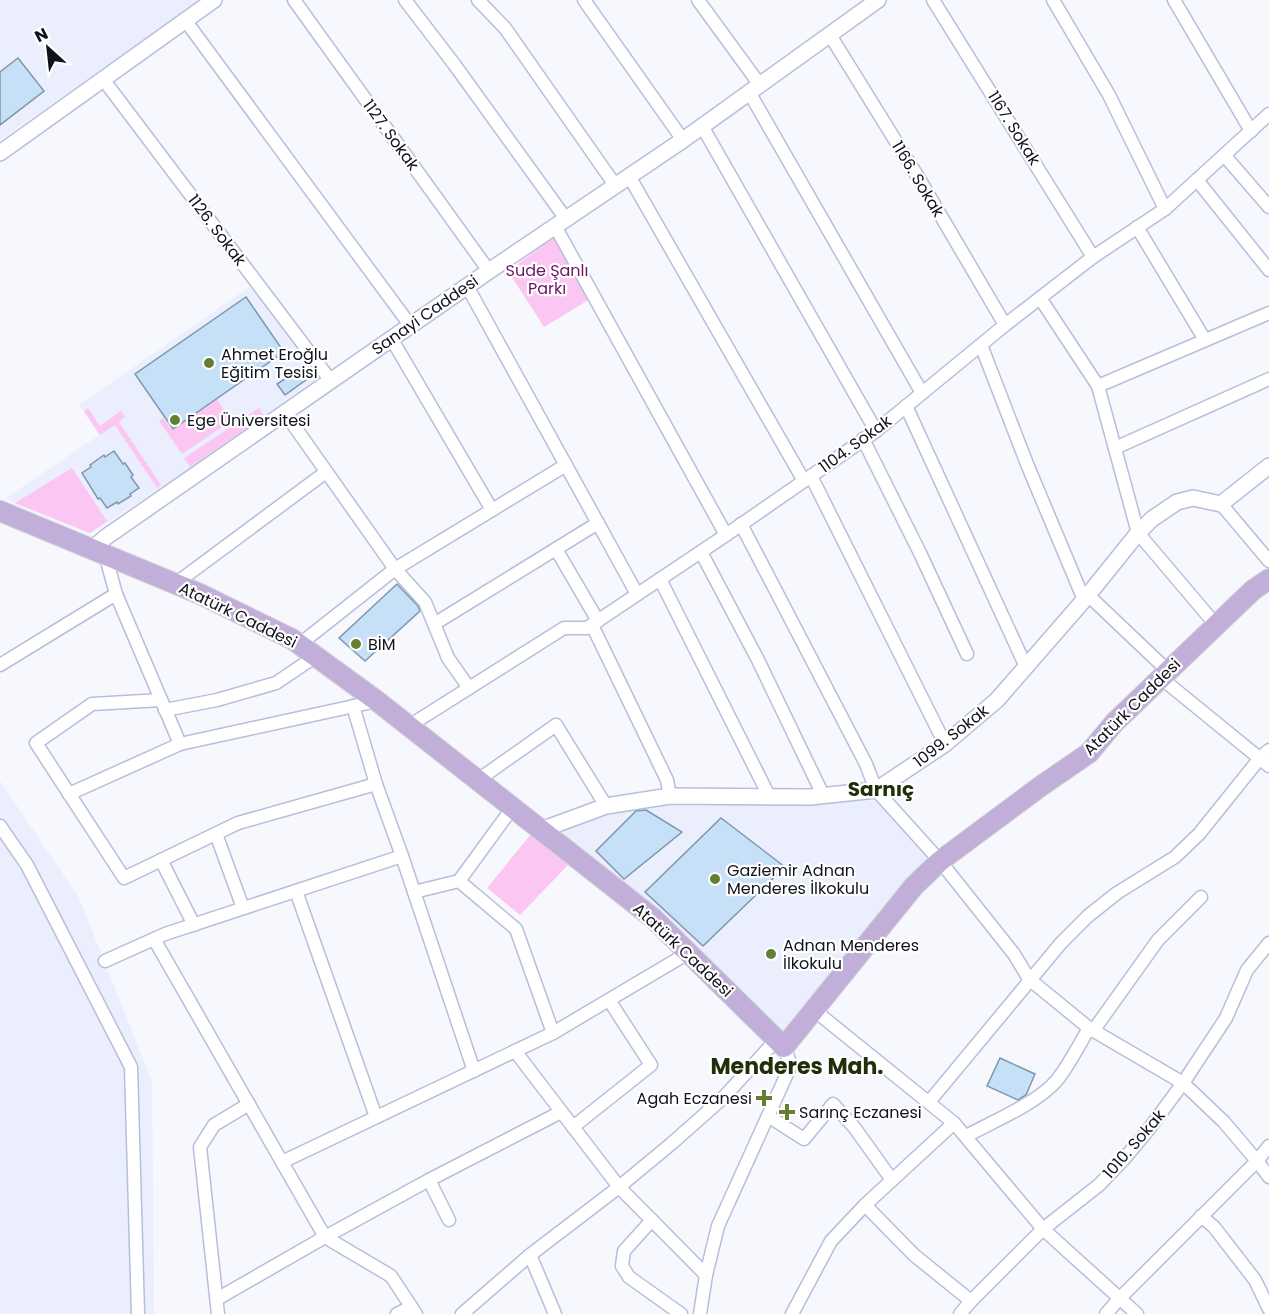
<svg xmlns="http://www.w3.org/2000/svg" width="1269" height="1314" font-family="Poppins,sans-serif">
<style>
.built{fill:#eaeefd}
.green{fill:#fcc6f2}
.building{fill:#c6e0f7;stroke:#7f97ac;stroke-width:1.5}
.lines{fill:none;stroke-linecap:round;stroke-linejoin:round}
.minor-casing{stroke:#b7bedb;stroke-width:15}
.tertiary-casing{stroke:#b7bedb;stroke-width:18}
.primary-casing{stroke:#d4d4d6;stroke-width:22}
.minor{stroke:#fff;stroke-width:12}
.tertiary{stroke:#fff;stroke-width:15}
.primary{stroke:#c1aed9;stroke-width:20}
.poi-dot{fill:#647f33;stroke:#fff;stroke-width:2}
.labels{text-anchor:middle;dominant-baseline:central;stroke-width:4.5;stroke-linejoin:round;paint-order:stroke}
.street-label{font-size:16px;fill:#10121c;stroke:#fff}
.park-label{font-size:16px;fill:#681560;stroke:#fff}
.poi-label{font-size:16px;fill:#10121c;stroke:#fff;text-anchor:start}
.quarter-label{font-size:20px;font-weight:bold;fill:#212e09;stroke:#fff}
.district-label{font-size:22px;font-weight:bold;fill:#212e09;stroke:#fff}
</style>
<rect width="100%" height="100%" fill="#f6f8fe"/>
<g class="built">
<polygon points="0,0 201,0 0,140"/>
<polygon points="251,286 320,379 186,471 90,534 15,504 6,498 99,435 79,405"/>
<polygon points="0,781 79,898 152,1081 154,1314 0,1314"/>
<polygon points="876,790 940,861 784,1047 541,830 606,806"/>
</g>
<g class="green">
<polygon points="556,236 590,299 544,327 508,271"/>
<polygon points="217,399 231,421 182,454 159,421 163,418 172,430"/>
<polygon points="88,408 100,426 121,411 125,417 119,422 161,485 157,488 115,425 100,435 84,411"/>
<polygon points="259,408 264,416 190,467 184,458"/>
<polygon points="72,468 107,521 90,533 15,503"/>
<polygon points="532,833 568,865 520,915 487,888"/>
</g>
<g class="building">
<polygon points="18,58 44,91 0,125 0,72"/>
<polygon points="246,297 284,352 173,429 135,374"/>
<polygon points="303,367 310,377 285,395 277,384"/>
<polygon points="114,451 123,464 125,463 133,475 131,477 139,488 130,494 131,496 118,504 117,502 107,508 100,498 98,499 82,473 91,467 90,465 104,455 105,457"/>
<polygon points="397,584 418,606 420,611 365,661 339,638"/>
<polygon points="646,810 682,832 624,879 596,851 636,811"/>
<polygon points="721,818 785,867 703,946 645,892"/>
<polygon points="1000,1058 1035,1074 1026,1095 1018,1100 987,1086"/>
</g>
<g class="lines">
<defs>
<g id="minor">
<polyline points="294,0 489,271"/>
<polyline points="405,0 454,64 566,219"/>
<polyline points="478,0 505,28 615,185"/>
<polyline points="584,0 683,140"/>
<polyline points="698,0 760,85"/>
<polyline points="933,0 1093,257"/>
<polyline points="1053,0 1109,95 1165,209"/>
<polyline points="1174,0 1251,131"/>
<polyline points="185,20 410,325"/>
<polyline points="830,35 921,182 1005,325"/>
<polyline points="103,79 331,381"/>
<polyline points="749,92 922,393"/>
<polyline points="702,126 876,431"/>
<polyline points="1224,155 1269,207"/>
<polyline points="629,176 804,481"/>
<polyline points="1197,180 1269,270"/>
<polyline points="555,226 726,535"/>
<polyline points="1137,227 1205,340"/>
<polyline points="467,286 637,594"/>
<polyline points="1040,298 1098,386 1138,533 1216,625"/>
<polyline points="391,338 492,510"/>
<polyline points="981,345 1027,464 1084,600"/>
<polyline points="1098,386 1269,313"/>
<polyline points="906,406 1026,667"/>
<polyline points="285,413 395,569 425,602 448,658 469,688"/>
<polyline points="863,439 920,553 967,654"/>
<polyline points="1115,448 1269,379"/>
<polyline points="811,476 945,744"/>
<polyline points="1221,504 1269,561"/>
<polyline points="741,524 866,764 876,790 940,861 1014,954 1029,979 1089,1028 1183,1083 1224,1122 1257,1161 1269,1177"/>
<polyline points="556,549 598,621"/>
<polyline points="701,552 758,660 823,795"/>
<polyline points="105,554 116,594 180,744"/>
<polyline points="660,579 769,796"/>
<polyline points="175,584 326,472"/>
<polyline points="1088,595 1168,671"/>
<polyline points="434,624 598,523"/>
<polyline points="592,625 667,780 670,796"/>
<polyline points="300,644 395,569 566,465"/>
<polyline points="0,665 116,594"/>
<polyline points="1161,678 1269,766"/>
<polyline points="161,700 92,704 36,743 124,878 238,823 376,784"/>
<polyline points="353,706 376,784 402,856 474,1071"/>
<polyline points="165,710 217,700 276,683 316,656"/>
<polyline points="409,726 564,628 587,628 726,535 876,431 1005,325 1093,257 1165,209 1269,114"/>
<polyline points="478,780 556,725 606,806"/>
<polyline points="69,794 180,744 377,701"/>
<polyline points="0,826 27,865 131,1067 138,1314"/>
<polyline points="216,834 243,908"/>
<polyline points="161,860 194,925"/>
<polyline points="459,881 516,929 553,1033"/>
<polyline points="296,891 376,1117"/>
<polyline points="414,892 459,881 513,807"/>
<polyline points="154,939 325,1237 391,1276 416,1314"/>
<polyline points="105,961 165,934 402,856"/>
<polyline points="814,1010 954,1123 1043,1229 1137,1314"/>
<polyline points="1093,1031 1158,940 1201,897"/>
<polyline points="515,1051 619,1187 706,1275"/>
<polyline points="929,1102 1061,943 1088,916 1117,893 1175,857 1199,834 1260,758 1269,750"/>
<polyline points="768,1116 804,1139 833,1104 854,1127 892,1180"/>
<polyline points="573,1127 651,1065 609,1000"/>
<path d="M 966,1136 C 992,1122 1038,1103 1057,1080 C 1069,1065 1079,1045 1089,1028"/>
<polyline points="282,1162 553,1033 688,953"/>
<polyline points="865,1205 914,1255 971,1301"/>
<polyline points="1201,1216 1214,1227 1255,1280 1269,1309"/>
<polyline points="449,1220 429,1180 561,1112"/>
<polyline points="652,1220 624,1251 622,1266 629,1277 681,1314"/>
<polyline points="530,1255 555,1314"/>
<polyline points="217,1299 325,1237 429,1180"/>
<polyline points="218,1314 200,1147 214,1125 249,1104"/>
<polyline points="397,1314 411,1307"/>
<polyline points="462,1314 530,1255 619,1187 671,1144 723,1098 777,1039"/>
<polyline points="700,1314 706,1275 718,1226 791,1065 784,1047"/>
<polyline points="792,1314 831,1241 865,1205 954,1123"/>
<polyline points="960,1314 971,1301 1043,1229 1099,1185 1124,1159 1149,1129 1183,1083 1226,1018 1247,970 1269,943"/>
<polyline points="1106,1314 1119,1299 1257,1161 1269,1146"/>
</g>
<g id="tertiary">
<polyline points="0,153 214,0"/>
<polyline points="92,549 106,537 489,271 683,140 878,0"/>
<polyline points="541,830 606,806 670,796 810,797 876,790 945,744 997,700 1084,600 1138,533 1152,519 1177,502 1193,498 1221,504 1269,466"/>
</g>
<polyline id="primary" points="0,511 200,594 292,639 377,701 653,918 784,1047 914,886 940,861 1041,786 1089,753 1115,722 1253,590 1269,579"/>
</defs>
<use href="#minor" class="minor-casing"/>
<use href="#tertiary" class="tertiary-casing"/>
<use href="#primary" class="primary-casing"/>
<use href="#minor" class="minor"/>
<use href="#tertiary" class="tertiary"/>
<use href="#primary" class="primary"/>
</g>
<g class="poi-dot">
<circle cx="209" cy="363" r="6"/>
<circle cx="175" cy="420" r="6"/>
<circle cx="356" cy="644" r="6"/>
<circle cx="715" cy="879" r="6"/>
<circle cx="771" cy="954" r="6"/>
<path d="M761 1089h6v6h6v6h-6v6h-6v-6h-6v-6h6z"/>
<path d="M784 1103h6v6h6v6h-6v6h-6v-6h-6v-6h6z"/>
</g>
<g class="labels">
<g class="street-label">
<text transform="translate(1014 128) rotate(58)">1167. Sokak</text>
<text transform="translate(391 135) rotate(54)">1127. Sokak</text>
<text transform="translate(918 179) rotate(59)">1166. Sokak</text>
<text transform="translate(217 230) rotate(53)">1126. Sokak</text>
<text transform="translate(425 315) rotate(-35)">Sanayi Caddesi</text>
<text transform="translate(855 444) rotate(-36)">1104. Sokak</text>
<text transform="translate(238 615) rotate(26)">Atatürk Caddesi</text>
<text transform="translate(1132 707) rotate(-45)">Atatürk Caddesi</text>
<text transform="translate(951 736) rotate(-38)">1099. Sokak</text>
<text transform="translate(683 950) rotate(43)">Atatürk Caddesi</text>
<text transform="translate(1134 1144) rotate(-49)">1010. Sokak</text>
</g>
<g class="park-label">
<text x="547" y="270">Sude Şanlı<tspan x="547" dy="18">Parkı</tspan></text>
</g>
<g class="poi-label">
<text x="221" y="354">Ahmet Eroğlu<tspan x="221" dy="18">Eğitim Tesisi</tspan></text>
<text x="187" y="420">Ege Üniversitesi</text>
<text x="368" y="644">BİM</text>
<text x="727" y="870">Gaziemir Adnan<tspan x="727" dy="18">Menderes İlkokulu</tspan></text>
<text x="783" y="945">Adnan Menderes<tspan x="783" dy="18">İlkokulu</tspan></text>
<text x="752" y="1098" text-anchor="end">Agah Eczanesi</text>
<text x="799" y="1112">Sarınç Eczanesi</text>
</g>
<g class="quarter-label">
<text x="881" y="789">Sarnıç</text>
</g>
<g class="district-label">
<text x="797" y="1066">Menderes Mah.</text>
</g>
</g>
<g transform="translate(48 48) rotate(333)" stroke="#ffffff" stroke-width="4.5" paint-order="stroke">
<path d="M0-4.5L10 22L0 15L-10 22Z" fill="#10121c"/>
<text y="-9" font-size="16" font-weight="bold" text-anchor="middle" fill="#10121c">N</text>
</g>
</svg>
